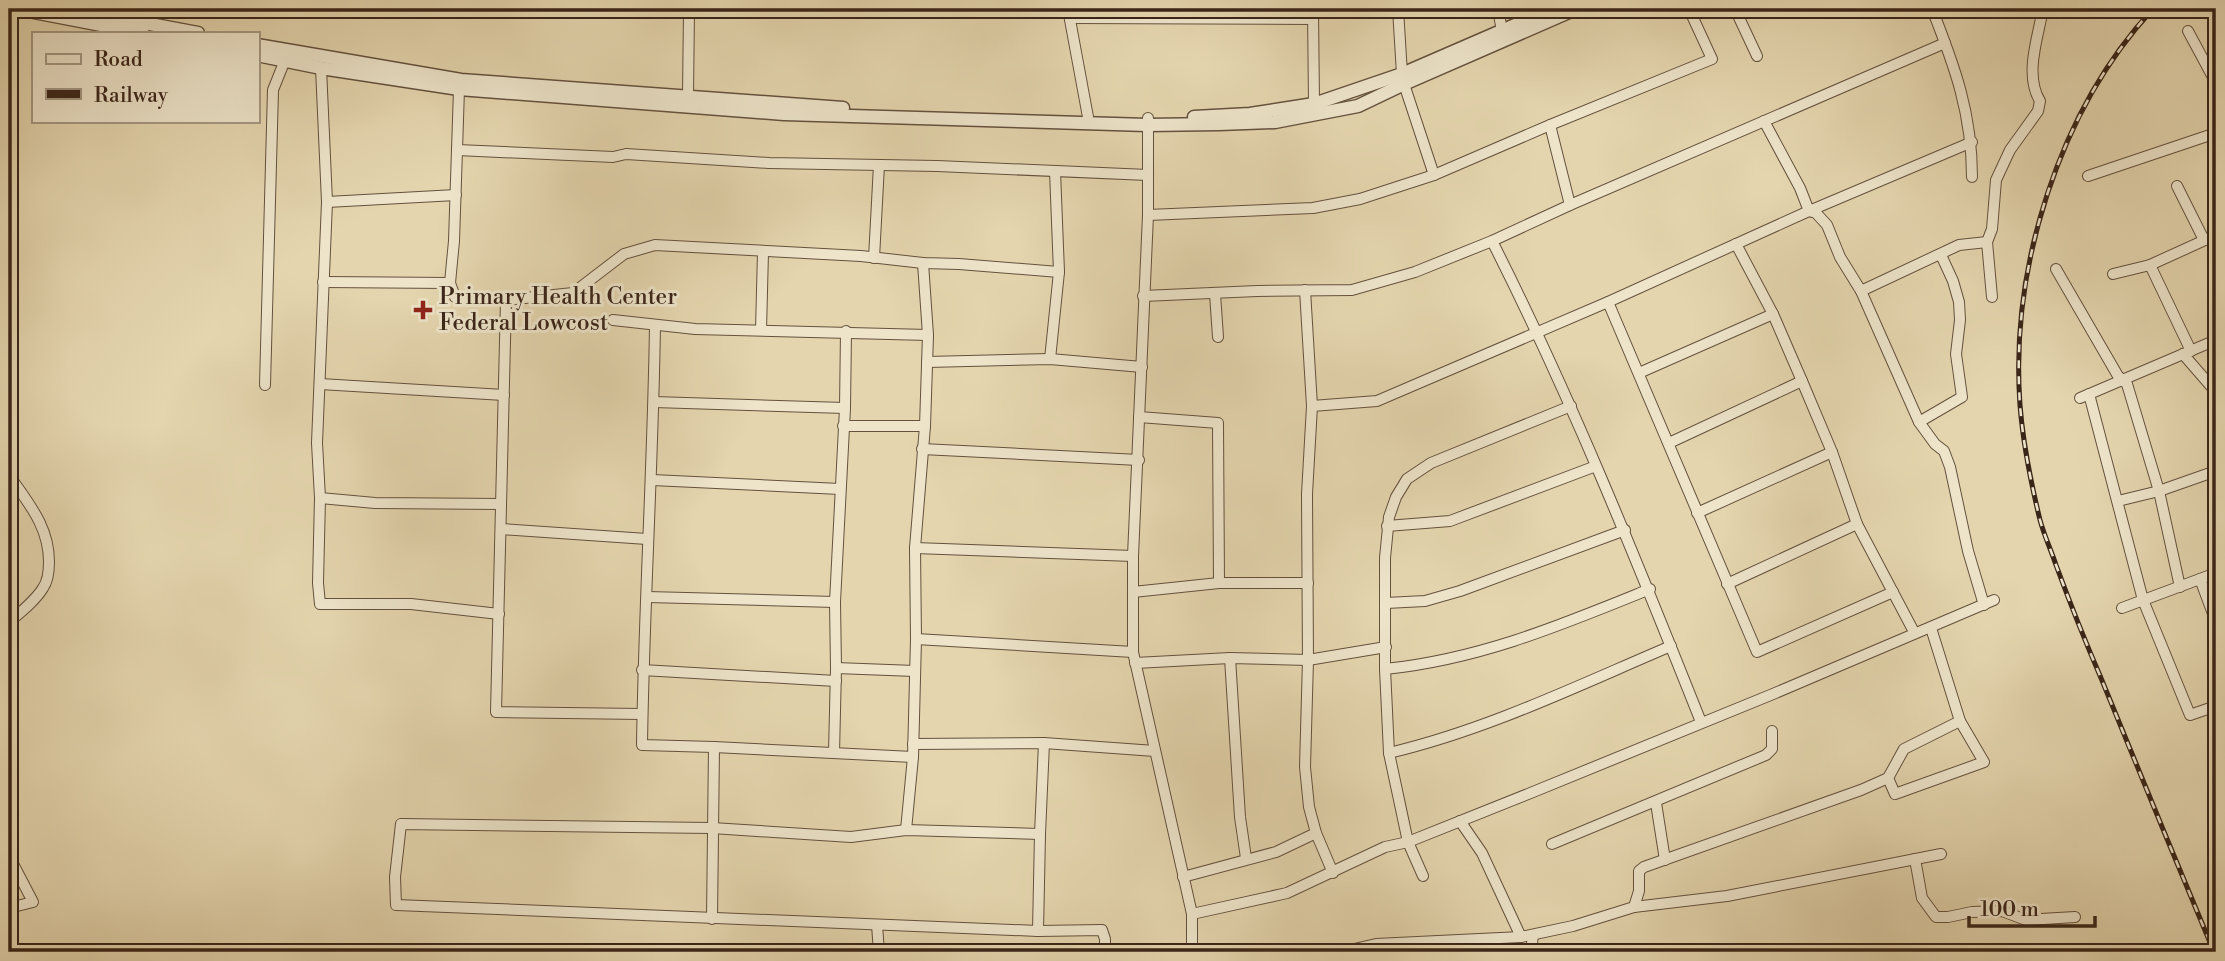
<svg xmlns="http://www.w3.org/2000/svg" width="2225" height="961" font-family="'Libre Bodoni',serif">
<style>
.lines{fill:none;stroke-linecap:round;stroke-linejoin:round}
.minor-casing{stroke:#64513e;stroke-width:12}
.tertiary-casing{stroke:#64513e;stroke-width:15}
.minor{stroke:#ede4ca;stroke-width:10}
.tertiary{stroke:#ede4ca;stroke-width:12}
.rail-casing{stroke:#3a2519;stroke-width:5}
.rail{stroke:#ede4ca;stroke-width:2.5;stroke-dasharray:8;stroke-linecap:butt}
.poi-dot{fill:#8f2418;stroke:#ede4ca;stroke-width:2.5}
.labels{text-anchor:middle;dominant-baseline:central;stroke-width:6;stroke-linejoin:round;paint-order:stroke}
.poi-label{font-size:23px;fill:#3a2519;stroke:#ede4ca;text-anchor:start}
</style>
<rect width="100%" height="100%" fill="#e4d5ae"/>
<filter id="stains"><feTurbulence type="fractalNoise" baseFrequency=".00286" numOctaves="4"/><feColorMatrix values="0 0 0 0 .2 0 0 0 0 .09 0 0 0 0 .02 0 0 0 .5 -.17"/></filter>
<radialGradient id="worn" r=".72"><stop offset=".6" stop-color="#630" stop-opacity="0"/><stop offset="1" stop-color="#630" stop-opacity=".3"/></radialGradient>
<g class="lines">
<defs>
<g id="minor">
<polyline points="1068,9 1088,117"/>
<polyline points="1313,9 1314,104"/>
<polyline points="1398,9 1402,74"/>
<polyline points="1498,9 1502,31"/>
<polyline points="1735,9 1757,56"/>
<path d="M 1932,9 C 1955,67 1972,114 1972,177"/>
<polyline points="1801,13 1811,9"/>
<polyline points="1070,18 1313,19"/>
<polyline points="2188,31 2216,83"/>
<polyline points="321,68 327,202 317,443 320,498 375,503 501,504"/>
<polyline points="1404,84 1434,175"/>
<polyline points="459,89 454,241 450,283 455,297 506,300 573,293 624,254 655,245 861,256 923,263 959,264 1059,272"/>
<polyline points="688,96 689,9"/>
<polyline points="1148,118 1148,215 1133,556 1133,652 1192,914 1192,952"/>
<polyline points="1764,121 1800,188 1809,211 1816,213 1827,225 1840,257 1861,291 1919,422 1935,444 1944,451 1950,467 1968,551 1984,605"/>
<polyline points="1550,125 1570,205"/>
<polyline points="457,150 613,157 626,154 769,163 937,166 1148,175"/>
<polyline points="2088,176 2216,133"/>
<polyline points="2177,186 2204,240"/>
<polyline points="327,202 456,195"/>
<polyline points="1148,215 1313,208 1360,199 1434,175 1550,125 1712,59 1689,9"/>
<path d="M 1492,241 C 1571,397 1636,559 1701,722"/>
<polyline points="1736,244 1773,314 1802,381 1832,452 1857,524 1914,632"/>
<polyline points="874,258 879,165"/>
<polyline points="2150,265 2191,351"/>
<polyline points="2056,269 2118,376 2127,384 2159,491 2180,587"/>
<polyline points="2113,274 2150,265 2216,235"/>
<polyline points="323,282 450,283"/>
<polyline points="1305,290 1312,406 1307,494 1308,660 1305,767 1309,807 1316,833 1333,873"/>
<polyline points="1861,291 1959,245 1987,242"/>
<polyline points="1215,294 1218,337"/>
<polyline points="1143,296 1257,291 1352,290 1415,272 1492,241 1570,205 1945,43"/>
<path d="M 1992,297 L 1987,242 L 1992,229 L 1996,180 L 2010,150 L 2038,111 L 2040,101 C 2024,75 2038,37 2043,9"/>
<polyline points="506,300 496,712 642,714"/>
<polyline points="1608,302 1757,652 1893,592"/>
<polyline points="613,320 695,329 928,335"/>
<path d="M 655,325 C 653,465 644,605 642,745 L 714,747 L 913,757"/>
<polyline points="761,330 763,252"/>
<polyline points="2183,354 2216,392"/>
<polyline points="1050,359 1059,272 1055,171"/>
<polyline points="927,362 1050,359 1142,367"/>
<polyline points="1639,373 1773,314"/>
<polyline points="320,384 504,395"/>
<polyline points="265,385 273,90 285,60"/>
<polyline points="2089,394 2143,600 2190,715 2216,706"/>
<polyline points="2080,398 2216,340"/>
<polyline points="654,402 845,408"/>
<polyline points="1312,406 1377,401 1608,302 1809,211 1972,142"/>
<polyline points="1139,417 1218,423 1219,583"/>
<polyline points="1919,422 1962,397 1956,354 1960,320 1959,302 1953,281 1941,255"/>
<polyline points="843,426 925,426"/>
<polyline points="1669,443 1802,381"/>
<polyline points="922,449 1139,460"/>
<polyline points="2212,473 2216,495"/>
<path d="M 9,475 C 28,503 49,526 49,562 C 49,570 48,581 43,588 C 35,601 21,612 9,622"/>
<polyline points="652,480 840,489"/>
<polyline points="320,498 318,583 320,604 411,604 499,614"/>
<polyline points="2118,501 2159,491 2216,471"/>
<polyline points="1697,513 1832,452"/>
<polyline points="1387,526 1450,521 1596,466"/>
<polyline points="501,529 647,539"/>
<polyline points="915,548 1133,556"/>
<polyline points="2200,579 2216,622"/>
<polyline points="1727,584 1857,524"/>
<polyline points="1133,592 1219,583 1308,583"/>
<polyline points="647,597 835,602"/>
<polyline points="1386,603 1425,601 1460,591 1625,530"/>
<polyline points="2122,608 2216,573"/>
<polyline points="916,639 1133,652"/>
<polyline points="1230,658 1240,817 1246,858"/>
<polyline points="1135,663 1230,658 1308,660 1386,647"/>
<polyline points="836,668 915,671"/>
<path d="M 1385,669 C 1481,659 1561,625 1650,589"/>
<polyline points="642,670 836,681"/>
<polyline points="913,744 1044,743 1155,751"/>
<polyline points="834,753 836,668 835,602 845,408 846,331"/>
<path d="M 1389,753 C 1487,730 1579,685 1671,646"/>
<polyline points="1888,778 1895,794 1984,762 1960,721 1931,628"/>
<polyline points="1656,803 1665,860"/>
<polyline points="1460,821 1482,853 1521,937"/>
<polyline points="906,830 913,757 916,639 915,548 925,426 928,335 923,263"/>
<polyline points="1040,834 906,830 851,837 712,828 401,824 395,877 396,905 1038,931 1102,930 1105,939 1105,952"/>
<polyline points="1552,844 1766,755 1772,749 1772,731"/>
<polyline points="9,856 33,902 9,908"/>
<polyline points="1915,859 1922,898 1936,917 1948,917 1972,912 2002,911 2026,920 2075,917"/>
<polyline points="1423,876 1408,842 1389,753 1385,669 1385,558 1389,517 1396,497 1407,479 1431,463 1571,406"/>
<polyline points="1183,877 1276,852 1316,833"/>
<polyline points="1634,907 1639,891 1639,871 1644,867 1861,790 1888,778 1904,749 1960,721"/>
<polyline points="1192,914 1287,893 1385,847 1408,842 1533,792 1773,694 1994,600"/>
<polyline points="712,919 714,747"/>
<polyline points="877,925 879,952"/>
<polyline points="1038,931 1040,834 1044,743"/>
<polyline points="1341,952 1376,944 1521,937 1573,926 1634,907 1727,896 1941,854"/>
<polyline points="1531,952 1533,935"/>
</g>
<g id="tertiary">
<polyline points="18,9 143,33"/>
<polyline points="70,9 198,33"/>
<polyline points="257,45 461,80 843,108"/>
<polyline points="257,55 321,68 459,89 784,114 1147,125 1219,124 1275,122 1358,106 1404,84 1576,9"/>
<polyline points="1194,117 1250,114 1314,104 1402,74 1552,9"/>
</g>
</defs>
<use href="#minor" class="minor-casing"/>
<use href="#tertiary" class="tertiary-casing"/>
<use href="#minor" class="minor"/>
<use href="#tertiary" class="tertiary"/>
<defs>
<path id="rail" d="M 2153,9 C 2059,110 2010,268 2020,405 C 2023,444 2031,483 2040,520 C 2044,535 2051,550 2056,565 C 2070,603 2085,641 2101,678 C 2138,769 2176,861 2214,952"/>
</defs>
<use href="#rail" class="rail-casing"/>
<use href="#rail" class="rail"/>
</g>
<path class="poi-dot" d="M419.5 299.5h7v7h7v7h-7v7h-7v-7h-7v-7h7z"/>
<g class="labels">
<g class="poi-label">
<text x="439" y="297">Primary Health Center<tspan x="439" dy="26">Federal Lowcost</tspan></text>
</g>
</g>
<rect width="2225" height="961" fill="none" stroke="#e4d5ae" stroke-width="35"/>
<rect x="10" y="10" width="2204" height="940" fill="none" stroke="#3a2519" stroke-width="3.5"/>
<rect x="18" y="18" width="2190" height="926" fill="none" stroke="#3a2519" stroke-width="2"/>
<rect x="32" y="32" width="228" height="91" fill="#ede4ca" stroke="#a59883" stroke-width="2"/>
<rect x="46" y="54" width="35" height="10" fill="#ede4ca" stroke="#a59883" stroke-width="2"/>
<text x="94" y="66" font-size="21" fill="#3a2519">Road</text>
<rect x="46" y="89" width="35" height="10" fill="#3a2519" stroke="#a59883" stroke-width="2"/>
<text x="94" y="102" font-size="21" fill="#3a2519">Railway</text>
<path d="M1969 916v10h126v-10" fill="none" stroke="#3a2519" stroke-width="3.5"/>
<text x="1980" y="916" font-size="21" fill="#3a2519" stroke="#ede4ca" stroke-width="5" paint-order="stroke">100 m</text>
<rect width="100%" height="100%" filter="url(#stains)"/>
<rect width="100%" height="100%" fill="url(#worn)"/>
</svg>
